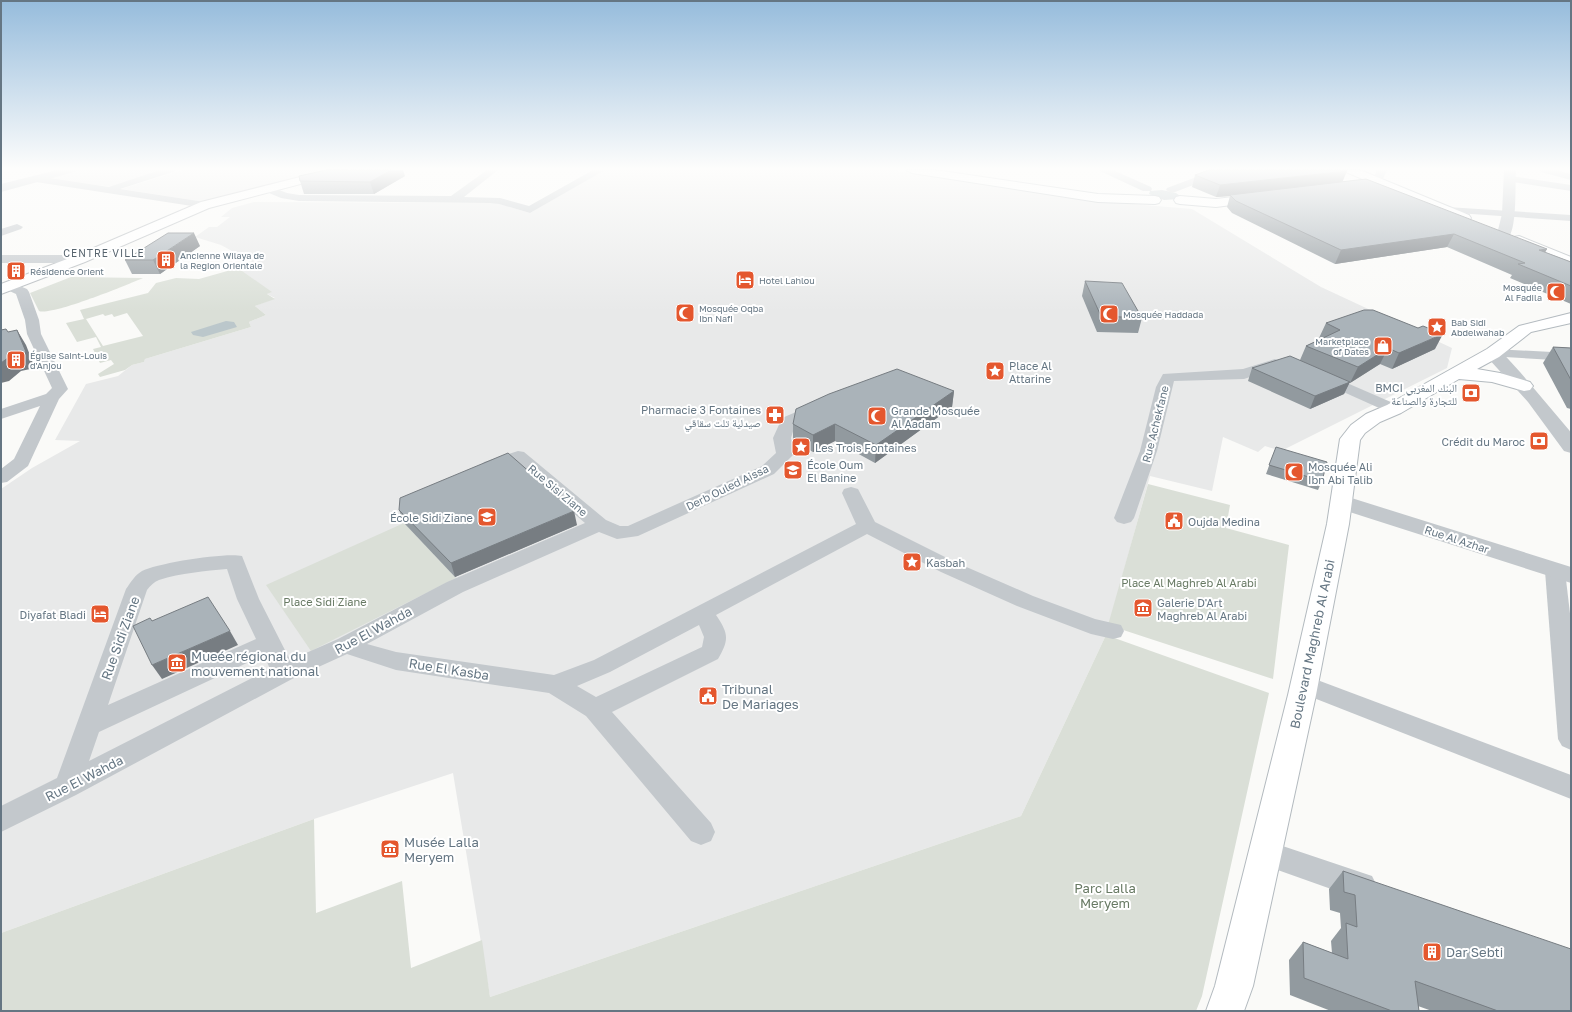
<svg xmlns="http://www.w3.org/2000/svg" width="1572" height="1012" font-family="'Golos Text','Noto Naskh Arabic',sans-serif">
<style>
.built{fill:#e8e9e9}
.green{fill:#dadfd7;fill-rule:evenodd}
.water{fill:#bbc7cb}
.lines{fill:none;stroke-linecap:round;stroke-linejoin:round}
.secondary-casing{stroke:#b3babf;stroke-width:2}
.primary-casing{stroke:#b5babe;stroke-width:2}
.minor{fill:#c3c8cc;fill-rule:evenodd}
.tertiary{fill:#c3c8cc;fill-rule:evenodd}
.secondary{fill:#fff;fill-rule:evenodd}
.primary{fill:#fff;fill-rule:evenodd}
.wall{fill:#929a9f}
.shaded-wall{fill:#777d82}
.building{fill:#aab3b9;stroke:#777d82}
.labels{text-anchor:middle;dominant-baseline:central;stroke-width:4;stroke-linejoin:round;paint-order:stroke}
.far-poi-label{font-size:9px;fill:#657683;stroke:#fff;text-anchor:start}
.far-neighbourhood-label{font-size:10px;letter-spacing:1px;fill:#57646e;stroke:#fff}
.poi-label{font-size:11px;fill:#657683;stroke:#fff;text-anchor:start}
.street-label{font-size:11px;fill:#657683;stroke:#fff}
.park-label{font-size:11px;fill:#687a64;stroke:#fff}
.near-street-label{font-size:13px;fill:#657683;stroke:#fff}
.near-poi-label{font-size:13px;fill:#657683;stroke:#fff;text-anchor:start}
.near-park-label{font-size:13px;fill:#687a64;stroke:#fff}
</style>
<rect width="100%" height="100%" fill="#fafaf8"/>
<g class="built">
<polygon points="77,170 167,170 114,187 44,179"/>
<polygon points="183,170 316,170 324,172 205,202 121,189"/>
<polygon points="604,170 892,170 1096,201 1192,209 1321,287 1452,348 1447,368 1281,451 1265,446 1258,452 1223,437 1212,491 1150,476 1106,635 1021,816 490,997 453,773 314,819 1,933 1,489 32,468 80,441 55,440 86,384 118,376 132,365 144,362 145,359 251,327 249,322 266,315 255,306 275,298 267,294 271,292 238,268 254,263 221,245 195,237 209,227 217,227 230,217 221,217 232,208 254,202 496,203 530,213"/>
</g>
<g class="green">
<path d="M 238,268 L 272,292 L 267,294 L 275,299 L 255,306 L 266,315 L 249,322 L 251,327 L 145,359 L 144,362 L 132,365 L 125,370 L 100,377 L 98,374 L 114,364 L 111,360 L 100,363 L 93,349 L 101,347 L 96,337 L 77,342 L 66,323 L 84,319 L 80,310 L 148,293 L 156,283 L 176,278 L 199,279 ZM 127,313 L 143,336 L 103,346 L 86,319 L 103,314 L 105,316 L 112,314 L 114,317 Z"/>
<path d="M 71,277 L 143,278 C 127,285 51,316 39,311 L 30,293 Z"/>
<polygon points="1148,484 1230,505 1226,528 1289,545 1273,679 1108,625"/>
<polygon points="404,523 456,578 311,651 266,585"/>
<polygon points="1106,635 1269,693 1202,996 1196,1011 1,1011 1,933 314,819 316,913 402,881 411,968 482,940 490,997 1021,816"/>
</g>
<g class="water">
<polygon points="1162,190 1176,193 1180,196 1178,199 1164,200 1149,194 1150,191"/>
<polygon points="226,321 234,322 237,327 203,337 193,335 191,332"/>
</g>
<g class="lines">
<defs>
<g id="secondary">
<polygon points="906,170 935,170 1098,194 1155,196 1159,197 1161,200 1159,203 1155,204 1098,202 912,173"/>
<polygon points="1344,170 1360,170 1469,215 1471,218 1469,221 1461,221 1346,172"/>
<polygon points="1259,194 1263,195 1265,198 1263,201 1216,207 1180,204 1176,203 1174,200 1176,197 1180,196 1216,199"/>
<polygon points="1519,236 1571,257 1571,266 1514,243 1512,240 1514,237"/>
<polygon points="1571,313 1571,323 1531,332 1499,357 1477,369 1500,373 1530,382 1533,386 1530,390 1524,391 1492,382 1459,379 1401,413 1380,422 1365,433 1360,440 1349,524 1316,695 1253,986 1244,1011 1206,1011 1215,986 1288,695 1327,524 1340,439 1351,425 1366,414 1387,405 1487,349 1519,326"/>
</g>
<polygon id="primary" points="328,170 348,170 346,172 209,208 85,262 1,294 1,284 75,256 201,202"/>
</defs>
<use href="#secondary" class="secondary-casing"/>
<use href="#primary" class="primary-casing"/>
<g class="minor">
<polygon points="160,170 175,170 173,172 120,189 205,202 210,205 209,207 205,208 36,182 31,179 36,176 109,187"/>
<polygon points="487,170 498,170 464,197 500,198 529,206 593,170 605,170 530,213 499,204 490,203 299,201 281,198 262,190 261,188 266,185 287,193 299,195 451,196"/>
<polygon points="1100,170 1113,170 1151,187 1152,189 1151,191 1143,191 1102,172"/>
<polygon points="1215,170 1229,170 1227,172 1175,192 1171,193 1166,190 1167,188"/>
<polygon points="1377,170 1387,170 1381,183 1377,184 1372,181"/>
<polygon points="1539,170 1555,170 1571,174 1571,180 1541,172"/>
<polygon points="1510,176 1571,185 1571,191 1506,181 1505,179 1506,177"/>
<polygon points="1447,207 1571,215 1571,221 1443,212 1442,210"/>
<polygon points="17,224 23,227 21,229 1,236 1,229"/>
<polygon points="10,282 27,289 29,292 39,320 41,334 68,389 59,399 28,466 7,482 1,483 1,469 14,459 40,406 1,419 1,409 46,394 52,388 27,334 25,320 16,294 5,289 4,286 5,283"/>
<polygon points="1493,349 1571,353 1571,361 1488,356 1486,353 1488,350"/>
<polygon points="1275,359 1280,361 1283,364 1280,367 1244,379 1174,381 1157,451 1134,518 1131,522 1124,524 1117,522 1114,518 1140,451 1156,387 1163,374 1243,369"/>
<polygon points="1324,373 1400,406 1402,409 1400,412 1394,414 1388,412 1319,381 1316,378 1319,375"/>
<path d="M 817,403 L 823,405 L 825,408 L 823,411 L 795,425 L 791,438 L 794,454 L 774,474 L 638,536 L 617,539 L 599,532 L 463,592 L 367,644 L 396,652 L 554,675 L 594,660 L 856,524 L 842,493 L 844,489 L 851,487 L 858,489 L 875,522 L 955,562 L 1033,596 L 1095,619 L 1121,625 L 1124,631 L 1121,637 L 1113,639 L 1091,634 L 1017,606 L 941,572 L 867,534 L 716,615 C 729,634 729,640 718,659 L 612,712 L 711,823 L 715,832 L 711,841 L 701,845 L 691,841 L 586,716 L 549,693 L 396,670 L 347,654 L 292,679 L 76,795 L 1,832 L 1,806 L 57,778 L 126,589 C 131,582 135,575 142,571 C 157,563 227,552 242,556 L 259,599 L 290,660 L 338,639 L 447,582 L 585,523 L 515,463 L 490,471 L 484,470 L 481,466 L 484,462 L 518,451 L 524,452 L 606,520 L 620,526 L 628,526 L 762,466 L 776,453 L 773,438 L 782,418 ZM 227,569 L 237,599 L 256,639 L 108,705 L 147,590 C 150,586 154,582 159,580 C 181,573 205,571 227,569 ZM 699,625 L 704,637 L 702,647 L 596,697 L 577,686 L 610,672 ZM 264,655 L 270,669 L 89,761 L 99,732 Z"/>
<polygon points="1555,564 1562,566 1565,571 1571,622 1571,750 1562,746 1558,739 1545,571 1548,566"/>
<polygon points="1304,675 1571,775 1571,799 1296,691 1292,684 1296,677"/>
<polygon points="1265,840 1372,876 1377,886 1372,896 1362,900 1255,862 1251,853 1255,844"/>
</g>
<g class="tertiary">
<polygon points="57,170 76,170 74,172 1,192 1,184"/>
<path d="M 1504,170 L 1516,170 C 1515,186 1517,225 1509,237 L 1499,237 L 1497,234 L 1502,214 Z"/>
<polygon points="1,255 80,255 85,256 87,259 85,262 80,263 1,263"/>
<polygon points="1493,348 1499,349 1520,372 1569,430 1571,433 1571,453 1564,451 1528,402 1487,357 1484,353 1487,349"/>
<polygon points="1342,495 1571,567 1571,583 1334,507 1331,502 1334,497"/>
</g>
<use href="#secondary" class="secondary"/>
<use href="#primary" class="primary"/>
</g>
<g class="wall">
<polygon points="1195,175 1343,182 1545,252 1571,262 1571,304 1510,278 1512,275 1447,247 1335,264 1232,213 1227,207 1230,196 1216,197 1192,187"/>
<polygon points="405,176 374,194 304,194 300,181"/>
<polygon points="200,246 160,274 132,274 125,260"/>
<polygon points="1085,281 1142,318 1138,333 1097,332 1082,296"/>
<polygon points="1326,323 1435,349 1392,369 1380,364 1350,383 1349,383 1344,394 1310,409 1248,381 1252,368 1300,360 1306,346 1321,339 1319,338"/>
<polygon points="1553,347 1571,348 1571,409 1567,408 1543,363"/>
<polygon points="954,391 952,407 875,463 835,441 813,452 793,441 793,424"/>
<polygon points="1276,447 1322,481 1318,490 1266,474"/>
<polygon points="399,510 577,525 455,577 404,523"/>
<polygon points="1343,871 1571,1011 1432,1011 1418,1006 1419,1011 1331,1011 1290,995 1289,960 1303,942 1332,953 1331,941 1341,928 1340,913 1330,910 1329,889"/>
</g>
<g class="shaded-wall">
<polygon points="391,170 403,170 405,176 374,194 370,182"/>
<polygon points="1347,171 1342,183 1230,195 1230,196 1216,197 1220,185"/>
<polygon points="194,233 200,246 160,274 153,260"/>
<polygon points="1454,234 1447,247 1335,264 1341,250"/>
<polygon points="1547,249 1540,262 1539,250"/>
<polygon points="17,330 26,345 35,368 21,371 9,381 1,383 1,363"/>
<polygon points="1443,334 1435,349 1392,369 1399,353"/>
<polygon points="1388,348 1380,364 1350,383 1358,367"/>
<polygon points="1350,382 1344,394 1310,409 1315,396"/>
<polygon points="954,391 952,407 875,463 876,445"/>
<polygon points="835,424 835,441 813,452 813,435"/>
<polygon points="574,511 577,525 455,577 451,563"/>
<polygon points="230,631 238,645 162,679 152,665"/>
</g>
<g class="building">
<polygon points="327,170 391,170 370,182 300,181 299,176"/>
<polygon points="1209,170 1343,170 1347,171 1220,185 1195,175"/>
<polygon points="1366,179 1547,249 1539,250 1571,262 1571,286 1518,264 1525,263 1454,234 1341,250 1236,201 1230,195"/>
<polygon points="168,233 194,233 153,260 125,260"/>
<polygon points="1085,281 1122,283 1142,318 1101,316"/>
<polygon points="1364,310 1373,310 1418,328 1423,326 1443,334 1399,353 1388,348 1358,367 1306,346 1340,330 1326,323"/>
<polygon points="6,329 8,332 17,330 26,352 12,355 1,363 1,330"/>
<polygon points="1553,347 1571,348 1571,380"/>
<polygon points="1290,356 1350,382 1315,396 1252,368"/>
<polygon points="897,369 954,391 876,445 835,424 813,435 793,424 796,409 829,394"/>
<polygon points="1276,447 1327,462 1322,481 1269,465"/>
<polygon points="508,453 574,511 451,563 399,510 400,498"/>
<polygon points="208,597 230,631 152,665 133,626 150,618 152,621"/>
<polygon points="1343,871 1571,949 1571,1011 1498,1011 1415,981 1419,1011 1392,1011 1304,978 1303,942 1348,959 1346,923 1357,927 1355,895 1344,892"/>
</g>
<linearGradient id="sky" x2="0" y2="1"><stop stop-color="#96bcdc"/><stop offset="0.54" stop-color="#fdfdfc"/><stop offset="1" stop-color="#fdfdfc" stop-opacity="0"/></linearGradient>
<rect width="1572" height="312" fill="url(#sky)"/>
<defs>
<symbol id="building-square" viewBox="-11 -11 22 22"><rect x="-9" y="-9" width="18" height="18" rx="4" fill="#e4572e" stroke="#fff"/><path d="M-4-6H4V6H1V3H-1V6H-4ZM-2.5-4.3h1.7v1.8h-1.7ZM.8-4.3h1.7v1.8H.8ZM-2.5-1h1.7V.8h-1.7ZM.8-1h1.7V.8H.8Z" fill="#fff"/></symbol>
<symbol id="hotel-square" viewBox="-11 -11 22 22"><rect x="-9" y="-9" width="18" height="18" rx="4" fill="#e4572e" stroke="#fff"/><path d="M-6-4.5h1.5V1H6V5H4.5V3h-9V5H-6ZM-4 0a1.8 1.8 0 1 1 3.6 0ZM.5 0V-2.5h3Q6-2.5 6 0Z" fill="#fff"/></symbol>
<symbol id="mosque-square" viewBox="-11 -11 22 22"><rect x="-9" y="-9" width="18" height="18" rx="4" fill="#e4572e" stroke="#fff"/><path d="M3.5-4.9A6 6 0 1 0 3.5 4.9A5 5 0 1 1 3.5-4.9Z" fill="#fff"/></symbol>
<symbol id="sight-square" viewBox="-11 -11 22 22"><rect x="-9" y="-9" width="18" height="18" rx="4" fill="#e4572e" stroke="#fff"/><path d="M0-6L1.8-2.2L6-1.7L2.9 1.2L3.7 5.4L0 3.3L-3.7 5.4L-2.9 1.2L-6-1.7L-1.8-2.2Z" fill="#fff"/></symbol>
<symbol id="shop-square" viewBox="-11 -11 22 22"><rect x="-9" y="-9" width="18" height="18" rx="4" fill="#e4572e" stroke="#fff"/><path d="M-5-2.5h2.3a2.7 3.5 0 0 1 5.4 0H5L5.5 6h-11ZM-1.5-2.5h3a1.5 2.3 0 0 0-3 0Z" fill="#fff"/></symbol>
<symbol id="bank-square" viewBox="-11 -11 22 22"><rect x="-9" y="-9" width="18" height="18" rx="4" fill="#e4572e" stroke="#fff"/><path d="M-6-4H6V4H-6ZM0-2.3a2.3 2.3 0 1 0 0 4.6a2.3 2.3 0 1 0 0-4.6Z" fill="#fff"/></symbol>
<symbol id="pharmacy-square" viewBox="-11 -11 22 22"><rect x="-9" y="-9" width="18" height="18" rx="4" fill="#e4572e" stroke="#fff"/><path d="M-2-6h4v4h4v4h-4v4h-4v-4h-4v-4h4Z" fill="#fff"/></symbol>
<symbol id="school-square" viewBox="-11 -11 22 22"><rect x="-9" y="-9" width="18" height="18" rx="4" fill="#e4572e" stroke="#fff"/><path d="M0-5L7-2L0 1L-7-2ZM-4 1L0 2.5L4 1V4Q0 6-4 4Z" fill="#fff"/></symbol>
<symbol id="civic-square" viewBox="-11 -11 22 22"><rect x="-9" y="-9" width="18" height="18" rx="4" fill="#e4572e" stroke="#fff"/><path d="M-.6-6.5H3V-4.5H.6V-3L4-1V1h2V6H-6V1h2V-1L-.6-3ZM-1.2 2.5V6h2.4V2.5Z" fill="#fff"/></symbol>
<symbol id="museum-square" viewBox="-11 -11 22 22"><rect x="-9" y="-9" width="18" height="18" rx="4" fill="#e4572e" stroke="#fff"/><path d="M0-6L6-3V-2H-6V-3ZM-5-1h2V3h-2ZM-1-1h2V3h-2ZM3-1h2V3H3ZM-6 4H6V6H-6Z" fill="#fff"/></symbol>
</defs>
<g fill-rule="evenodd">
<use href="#building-square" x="155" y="249" width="22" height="22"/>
<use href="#building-square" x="5" y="260" width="22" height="22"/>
<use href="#hotel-square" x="734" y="269" width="22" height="22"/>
<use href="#mosque-square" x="1545" y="281" width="22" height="22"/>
<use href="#mosque-square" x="674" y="302" width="22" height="22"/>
<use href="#mosque-square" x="1098" y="303" width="22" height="22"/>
<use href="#sight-square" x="1426" y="316" width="22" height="22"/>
<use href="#shop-square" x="1372" y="335" width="22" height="22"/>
<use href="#building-square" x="5" y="349" width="22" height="22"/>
<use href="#sight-square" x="984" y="360" width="22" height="22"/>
<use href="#bank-square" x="1460" y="382" width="22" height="22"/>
<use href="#pharmacy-square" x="764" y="404" width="22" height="22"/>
<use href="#mosque-square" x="866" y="405" width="22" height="22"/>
<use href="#bank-square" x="1528" y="430" width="22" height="22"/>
<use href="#sight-square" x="790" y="436" width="22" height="22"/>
<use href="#school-square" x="782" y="459" width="22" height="22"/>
<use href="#mosque-square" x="1283" y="461" width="22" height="22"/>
<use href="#school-square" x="476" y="506" width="22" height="22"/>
<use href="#civic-square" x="1163" y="510" width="22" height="22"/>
<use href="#sight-square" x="901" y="551" width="22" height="22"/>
<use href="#museum-square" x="1132" y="597" width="22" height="22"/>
<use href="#hotel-square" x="89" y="603" width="22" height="22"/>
<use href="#museum-square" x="166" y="652" width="22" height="22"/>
<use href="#civic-square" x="697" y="685" width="22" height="22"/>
<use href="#museum-square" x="379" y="838" width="22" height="22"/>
<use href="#building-square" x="1421" y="941" width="22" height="22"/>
</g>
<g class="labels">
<g class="far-poi-label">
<text x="180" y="255">Ancienne Wilaya de<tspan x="180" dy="10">la Region Orientale</tspan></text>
<text x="30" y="271">Résidence Orient</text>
<text x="759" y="280">Hotel Lahlou</text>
<text x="1542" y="287" text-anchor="end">Mosquée<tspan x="1542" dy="10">Al Fadila</tspan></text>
<text x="699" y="308">Mosquée Oqba<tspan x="699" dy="10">Ibn Nafi</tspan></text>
<text x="1123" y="314">Mosquée Haddada</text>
<text x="1451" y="322">Bab Sidi<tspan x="1451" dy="10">Abdelwahab</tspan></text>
<text x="1369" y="341" text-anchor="end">Marketplace<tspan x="1369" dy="10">of Dates</tspan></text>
<text x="30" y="355">Église Saint-Louis<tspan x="30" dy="10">d'Anjou</tspan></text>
</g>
<g class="far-neighbourhood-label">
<text x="104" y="253">CENTRE VILLE</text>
</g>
<g class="poi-label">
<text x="1009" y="365">Place Al<tspan x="1009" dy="13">Attarine</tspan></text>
<text x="1457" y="387" text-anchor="end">BMCI البنك المغربي<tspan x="1457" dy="13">للتجارة والصناعة</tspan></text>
<text x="761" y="409" text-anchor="end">Pharmacie 3 Fontaines<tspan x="761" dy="13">صيدلية تلت سقاقي</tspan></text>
<text x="891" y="410">Grande Mosquée<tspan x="891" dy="13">Al Aadam</tspan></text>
<text x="1525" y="441" text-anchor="end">Crédit du Maroc</text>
<text x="815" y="447">Les Trois Fontaines</text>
<text x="807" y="464">École Oum<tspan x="807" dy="13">El Banine</tspan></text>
<text x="1308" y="466">Mosquée Ali<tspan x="1308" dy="13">Ibn Abi Talib</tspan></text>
<text x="473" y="517" text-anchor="end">École Sidi Ziane</text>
<text x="1188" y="521">Oujda Medina</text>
<text x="926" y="562">Kasbah</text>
<text x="1157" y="602">Galerie D'Art<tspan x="1157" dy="13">Maghreb Al Arabi</tspan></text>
<text x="86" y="614" text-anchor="end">Diyafat Bladi</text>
</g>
<g class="street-label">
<text transform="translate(1155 424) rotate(-76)">Rue Achekfane</text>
<text transform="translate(727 487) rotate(-26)">Derb Ouled Aissa</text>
<text transform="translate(558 490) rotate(40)">Rue Sisi Ziane</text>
<text transform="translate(1457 539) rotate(18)">Rue Al Azhar</text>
</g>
<g class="park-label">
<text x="1189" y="582">Place Al Maghreb Al Arabi</text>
<text x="325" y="601">Place Sidi Ziane</text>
</g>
<g class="near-street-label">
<text transform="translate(373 630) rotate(-28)">Rue El Wahda</text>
<text transform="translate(120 638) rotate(-70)">Rue Sidi Ziane</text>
<text transform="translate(1312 644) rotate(-78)">Boulevard Maghreb Al Arabi</text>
<text transform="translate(449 669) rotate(9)">Rue El Kasba</text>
<text transform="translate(84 778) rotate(-27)">Rue El Wahda</text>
</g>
<g class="near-poi-label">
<text x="191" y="656">Mueée régional du<tspan x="191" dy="15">mouvement national</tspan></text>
<text x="722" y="689">Tribunal<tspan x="722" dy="15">De Mariages</tspan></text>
<text x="404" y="842">Musée Lalla<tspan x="404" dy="15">Meryem</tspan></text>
<text x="1446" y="952">Dar Sebti</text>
</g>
<g class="near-park-label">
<text x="1105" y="888">Parc Lalla<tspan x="1105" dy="15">Meryem</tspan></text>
</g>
</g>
<rect width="1572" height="1012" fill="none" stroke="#657683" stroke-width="4"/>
</svg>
